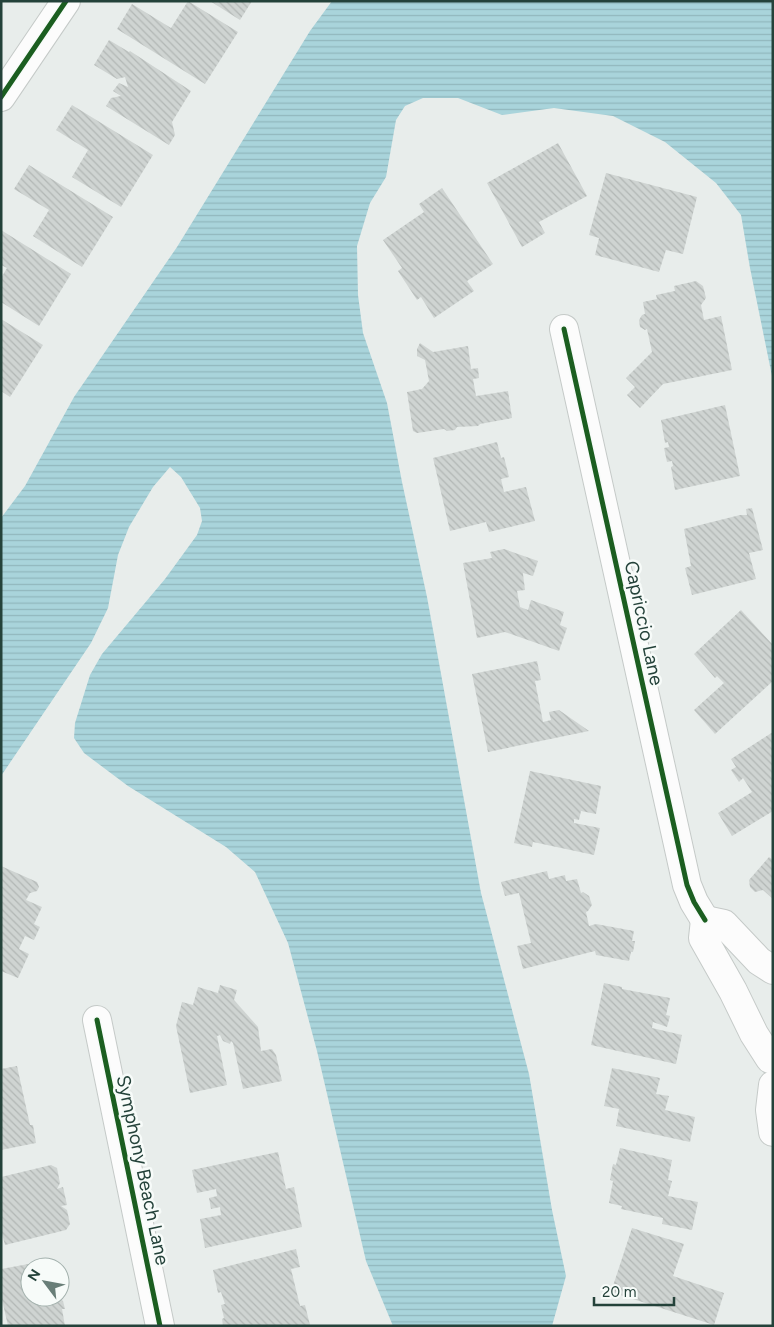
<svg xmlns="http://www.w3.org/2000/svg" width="774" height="1327" font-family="Figtree,sans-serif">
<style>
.water{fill:url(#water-rules)}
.building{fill:url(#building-back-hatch)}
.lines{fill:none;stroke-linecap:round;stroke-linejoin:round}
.street-casing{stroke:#c5cac8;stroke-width:30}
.street{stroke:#fcfcfc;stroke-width:28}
.cycleway-casing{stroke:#f7fbf9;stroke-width:8}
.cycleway{stroke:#1b5e20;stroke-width:5}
.labels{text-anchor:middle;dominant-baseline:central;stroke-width:5;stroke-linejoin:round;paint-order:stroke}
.street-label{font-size:19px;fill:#24423a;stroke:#f7fbf9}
</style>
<defs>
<pattern id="water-rules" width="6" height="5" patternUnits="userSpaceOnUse" patternTransform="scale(1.25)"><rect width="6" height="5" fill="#a9d4db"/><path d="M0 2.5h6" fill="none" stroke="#91b7bd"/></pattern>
<pattern id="building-back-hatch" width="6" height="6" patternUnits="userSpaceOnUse" patternTransform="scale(1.25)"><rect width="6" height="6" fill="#cfd4d2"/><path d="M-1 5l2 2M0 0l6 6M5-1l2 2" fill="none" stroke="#b2b7b5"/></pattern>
</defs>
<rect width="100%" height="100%" fill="#e8edeb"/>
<polygon class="water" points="332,1 773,1 773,381 750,268 741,215 716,183 665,142 613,116 554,108 502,115 458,98 423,98 405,106 396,120 386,177 370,203 357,246 358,295 363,333 387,403 402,482 427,597 481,893 529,1074 552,1210 566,1276 552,1326 393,1326 366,1261 317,1051 288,943 255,872 226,847 128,786 84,753 74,738 75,723 90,675 102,654 165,579 197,535 202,521 200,508 181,477 170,467 153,487 129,527 118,555 108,608 91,643 1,776 1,518 25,486 74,397 177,247 310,31"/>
<g class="building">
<polygon points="188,1 238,32 205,84 117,29 132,4 171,28"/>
<polygon points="210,1 252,1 240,20"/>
<polygon points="109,40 129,52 130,51 191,91 172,122 175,135 169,145 106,106 111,98 121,96 113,91 119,83 128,87 125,77 117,79 94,65"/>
<polygon points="72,105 153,155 121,207 72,177 88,150 56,130"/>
<polygon points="558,143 587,196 539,222 545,233 522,247 487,183"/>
<polygon points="29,165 113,217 82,267 33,236 49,210 14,189"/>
<polygon points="606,173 697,197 683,254 666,250 659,272 595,255 599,238 589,235"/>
<polygon points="442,188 493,264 467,281 474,291 434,318 421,297 417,300 398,271 402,268 383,240 424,212 419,204"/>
<polygon points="1,230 71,274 39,326 1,302 1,278 7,268 1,265"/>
<polygon points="696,281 703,286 706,298 701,305 704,320 721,316 732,370 663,384 640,408 627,395 635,387 626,378 652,352 647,329 645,330 640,327 639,320 642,315 645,314 643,302 657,299 656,295 675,291 674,286"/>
<polygon points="1,319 43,345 10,397 1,391"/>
<polygon points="420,343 433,352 468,346 471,369 478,368 479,378 473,379 476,396 508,391 512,418 480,424 478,426 457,427 455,430 447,431 444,429 417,433 413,431 407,392 422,389 429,381 425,360 417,356 417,349"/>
<polygon points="725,405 740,476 675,490 671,467 673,466 672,461 667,462 664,448 669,447 668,442 665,443 661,420"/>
<polygon points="497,442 501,458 504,457 509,477 501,479 504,492 526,487 535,521 489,532 486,522 450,531 433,458"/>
<polygon points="752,508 763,550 749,553 756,579 692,595 685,568 691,566 684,529 740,515 747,515 746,509"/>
<polygon points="504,549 538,561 533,576 523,573 523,574 525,590 517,591 520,607 528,610 531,600 564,612 560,625 567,628 559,651 505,632 477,638 463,563 492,558 490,552"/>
<polygon points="741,610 773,645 773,681 715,734 694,710 724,683 717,676 715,678 694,654"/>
<polygon points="537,661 541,680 535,681 543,722 551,720 549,712 559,710 589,731 488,752 472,674"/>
<polygon points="773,732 773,811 732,836 718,813 752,792 743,778 739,782 731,770 736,767 731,759"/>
<polygon points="530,771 601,786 596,814 581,811 579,820 574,819 574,823 600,828 594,855 533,842 532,847 514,843"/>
<polygon points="769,857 773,860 773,899 763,890 755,892 750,887 749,880"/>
<polygon points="1,866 37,882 39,887 37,891 30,893 26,900 42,907 34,924 40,927 34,940 25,936 19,949 29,954 18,978 1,971"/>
<polygon points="547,871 549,879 565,875 566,881 577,879 581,893 583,892 589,896 592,905 588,911 586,912 589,926 596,924 634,931 632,941 635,941 633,952 631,952 629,961 596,955 595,951 523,969 517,946 531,943 519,893 505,896 501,882"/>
<polygon points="604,983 622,987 622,989 670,998 666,1015 670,1016 667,1027 653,1022 652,1028 682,1035 676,1064 591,1045"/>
<polygon points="220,985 237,990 234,1000 258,1027 261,1051 272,1049 276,1055 282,1081 243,1089 233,1043 231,1041 230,1044 223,1041 220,1035 217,1036 227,1085 190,1093 176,1026 182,1002 193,1005 198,987 218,993"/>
<polygon points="17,1066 30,1125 33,1125 36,1143 1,1150 1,1069"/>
<polygon points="612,1068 660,1078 656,1094 669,1096 665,1110 695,1117 690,1142 616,1126 619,1109 604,1106"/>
<polygon points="620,1148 672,1160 668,1180 672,1181 668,1196 698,1202 692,1230 662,1224 663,1218 621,1209 622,1206 609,1203 613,1181 610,1180 613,1164 616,1165"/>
<polygon points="278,1152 286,1189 294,1187 302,1227 205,1248 200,1219 221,1215 220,1207 211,1209 209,1198 217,1196 216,1189 197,1193 192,1170"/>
<polygon points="51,1165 57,1168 60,1183 57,1189 63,1187 67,1205 61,1206 67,1210 70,1224 66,1230 5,1245 1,1230 1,1177"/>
<polygon points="632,1228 684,1244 673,1276 724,1293 714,1325 611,1292"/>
<polygon points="296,1249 300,1267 291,1269 300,1306 305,1305 310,1325 223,1326 222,1319 224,1318 221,1305 225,1304 221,1292 218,1293 213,1270"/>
<polygon points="34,1263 40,1267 30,1267 30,1297 56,1297 63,1301 65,1309 62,1309 65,1326 8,1326 1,1295 1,1269"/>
</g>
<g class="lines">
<defs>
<g id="street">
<polyline points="1,97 66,1"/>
<polyline points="564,329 687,885 694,902 705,920"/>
<polyline points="97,1020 160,1326"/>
<polyline points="770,1059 754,1034 733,991 703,938 705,920 724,924 759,961 773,970"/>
<polyline points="773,1085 770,1110 773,1132"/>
</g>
</defs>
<use href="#street" class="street-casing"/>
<use href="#street" class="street"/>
<defs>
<g id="cycleway">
<polyline points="1,97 66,1"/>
<polyline points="564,329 687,885 694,902 705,920"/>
<polyline points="97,1020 160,1326"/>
</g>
</defs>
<use href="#cycleway" class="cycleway-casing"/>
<use href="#cycleway" class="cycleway"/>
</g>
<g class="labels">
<g class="street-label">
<text transform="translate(644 623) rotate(78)">Capriccio Lane</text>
<text transform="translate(143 1170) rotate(78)">Symphony Beach Lane</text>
</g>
</g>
<rect width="774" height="1327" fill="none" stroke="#24423a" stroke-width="5"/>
<g transform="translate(45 1282) rotate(302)"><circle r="24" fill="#f7fbf9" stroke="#a3b1ad"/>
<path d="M0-4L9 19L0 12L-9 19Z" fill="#697e78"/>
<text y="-8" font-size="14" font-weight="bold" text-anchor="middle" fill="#24423a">N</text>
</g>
<path d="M594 1297v8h80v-8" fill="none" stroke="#24423a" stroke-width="2.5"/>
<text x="602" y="1297" font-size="15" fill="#24423a" stroke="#f7fbf9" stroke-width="4" paint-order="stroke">20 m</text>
</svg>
